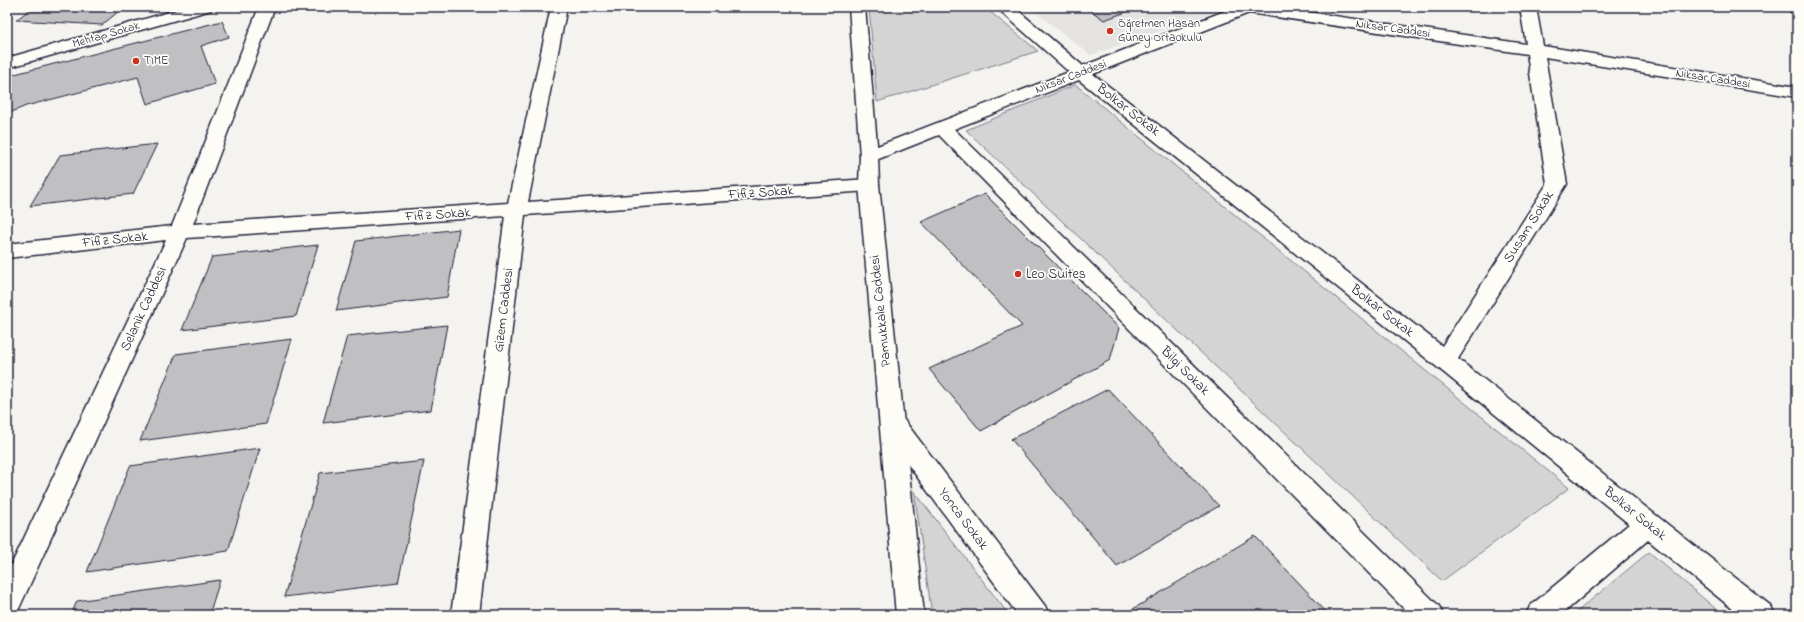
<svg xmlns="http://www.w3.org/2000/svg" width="1804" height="622" font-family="'Indie Flower',sans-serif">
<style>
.built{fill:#e4e3e2}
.green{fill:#d5d4d5;stroke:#7c7b88}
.building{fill:#c0bfc2;stroke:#22223b}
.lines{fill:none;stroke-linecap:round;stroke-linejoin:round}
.minor-casing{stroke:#22223b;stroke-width:3}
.tertiary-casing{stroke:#22223b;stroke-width:3}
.minor{fill:#fdfcf7;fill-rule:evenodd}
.tertiary{fill:#fdfcf7;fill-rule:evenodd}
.poi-dot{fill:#c8321e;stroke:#fdfcf7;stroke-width:1.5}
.labels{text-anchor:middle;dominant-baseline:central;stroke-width:3.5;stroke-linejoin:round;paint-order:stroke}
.far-poi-label{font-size:12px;fill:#22223b;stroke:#fdfcf7;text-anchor:start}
.far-street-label{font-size:12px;fill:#22223b;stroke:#fdfcf7}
.street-label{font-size:14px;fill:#22223b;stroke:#fdfcf7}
.poi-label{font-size:14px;fill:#22223b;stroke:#fdfcf7;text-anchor:start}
</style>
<rect width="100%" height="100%" fill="#f4f3ef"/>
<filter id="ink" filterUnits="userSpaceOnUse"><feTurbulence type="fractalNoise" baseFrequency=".025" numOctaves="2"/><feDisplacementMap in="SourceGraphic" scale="8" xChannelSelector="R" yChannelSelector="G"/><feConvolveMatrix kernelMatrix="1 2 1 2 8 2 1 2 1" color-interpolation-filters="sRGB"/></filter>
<g filter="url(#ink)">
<polygon class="built" points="1029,7 1229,7 1091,55"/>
<g class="green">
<polygon points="869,7 984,7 1038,51 877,102"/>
<polygon points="1075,85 1076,85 1569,488 1442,581 966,130"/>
<polygon points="914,491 1009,615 932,615"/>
<polygon points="1649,552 1723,615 1573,615"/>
</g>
<g class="building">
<polygon points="33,7 124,7 102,25 16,20"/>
<polygon points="1086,7 1140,7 1104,20"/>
<polygon points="222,21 229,37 201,46 215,84 147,104 138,77 26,106 7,114 7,76"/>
<polygon points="157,144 133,194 30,206 60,155"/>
<polygon points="985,194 1119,328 1110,360 981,431 929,369 1022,326 921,222"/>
<polygon points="459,229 447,297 336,311 356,241"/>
<polygon points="318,245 296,316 182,330 212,257"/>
<polygon points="447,325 431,410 323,423 347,336"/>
<polygon points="292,339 266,424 140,441 176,354"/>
<polygon points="1108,389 1219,506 1117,566 1011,439"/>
<polygon points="260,448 228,551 87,572 130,466"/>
<polygon points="424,461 398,583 284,597 320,473"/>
<polygon points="1255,536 1329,615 1123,615"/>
<polygon points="220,580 209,615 71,615 77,601"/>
</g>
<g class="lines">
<defs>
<g id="minor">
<polygon points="187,7 213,7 211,10 7,68 7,58"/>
<polygon points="259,7 275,7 193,224 508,203 551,7 567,7 528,202 869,179 876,181 879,185 876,189 869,191 525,215 479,615 451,615 505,216 187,238 17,613 7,615 7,574 166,240 7,258 7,244 172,226"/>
<path d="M 996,7 L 1014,7 L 1083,66 L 1235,7 L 1273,7 L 1526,44 L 1520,7 L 1536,7 L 1543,46 L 1797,87 L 1797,97 L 1545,57 L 1567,184 L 1458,359 L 1771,606 L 1775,615 L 1740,615 L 1648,540 L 1561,615 L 1526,615 L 1530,606 L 1629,524 L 1437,367 L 1079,80 L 954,129 L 1439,606 L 1443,615 L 1410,615 L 939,135 L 876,160 L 869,162 L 862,160 L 860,156 L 862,152 L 1069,72 ZM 1249,13 L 1527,54 L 1547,184 L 1442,346 L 1093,74 Z"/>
<polygon points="1788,7 1797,7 1797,14 1791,12"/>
<polygon points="892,413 901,416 1045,606 1049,615 1018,615 883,430 880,423 883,416"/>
</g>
<polygon id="tertiary" points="849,7 865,7 878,156 879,185 924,615 896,615 859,185 860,156"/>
</defs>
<use href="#minor" class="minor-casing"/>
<use href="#tertiary" class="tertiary-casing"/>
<use href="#minor" class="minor"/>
<use href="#tertiary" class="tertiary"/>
</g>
</g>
<g class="poi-dot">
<circle cx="1110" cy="31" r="4"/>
<circle cx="136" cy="61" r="4"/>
<circle cx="1018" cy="274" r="4"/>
</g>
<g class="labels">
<g class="far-poi-label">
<text x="1118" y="24">Öğretmen Hasan<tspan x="1118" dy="14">Güney Ortaokulu</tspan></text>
<text x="144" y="61">TIME</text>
</g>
<g class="far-street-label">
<text transform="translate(1393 29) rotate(8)">Niksar Caddesi</text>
<text transform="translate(106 35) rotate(-16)">Mehtap Sokak</text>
<text transform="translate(1071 77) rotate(-21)">Niksar Caddesi</text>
<text transform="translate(1713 79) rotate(9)">Niksar Caddesi</text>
</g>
<g class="street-label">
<text transform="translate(1128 110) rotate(38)">Bolkar Sokak</text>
<text transform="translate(761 193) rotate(-4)">Fifiz Sokak</text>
<text transform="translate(438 215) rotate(-4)">Fifiz Sokak</text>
<text transform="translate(1529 227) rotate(-58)">Susam Sokak</text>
<text transform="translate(115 240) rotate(-6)">Fifiz Sokak</text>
<text transform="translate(144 309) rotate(-65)">Selanik Caddesi</text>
<text transform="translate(504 310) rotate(-83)">Gizem Caddesi</text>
<text transform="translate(881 311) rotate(-96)">Pamukkale Caddesi</text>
<text transform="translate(1382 311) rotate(38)">Bolkar Sokak</text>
<text transform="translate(1185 371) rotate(45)">Bilgi Sokak</text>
<text transform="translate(1635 514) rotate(39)">Bolkar Sokak</text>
<text transform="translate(963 519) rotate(53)">Yonca Sokak</text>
</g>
<g class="poi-label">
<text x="1026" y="274">Leo Suites</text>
</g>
</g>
<rect width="1804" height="622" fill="none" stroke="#fdfcf7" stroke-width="24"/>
<rect x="12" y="12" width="1780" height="598" fill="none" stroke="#22223b" stroke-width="1.5" filter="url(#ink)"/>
</svg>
